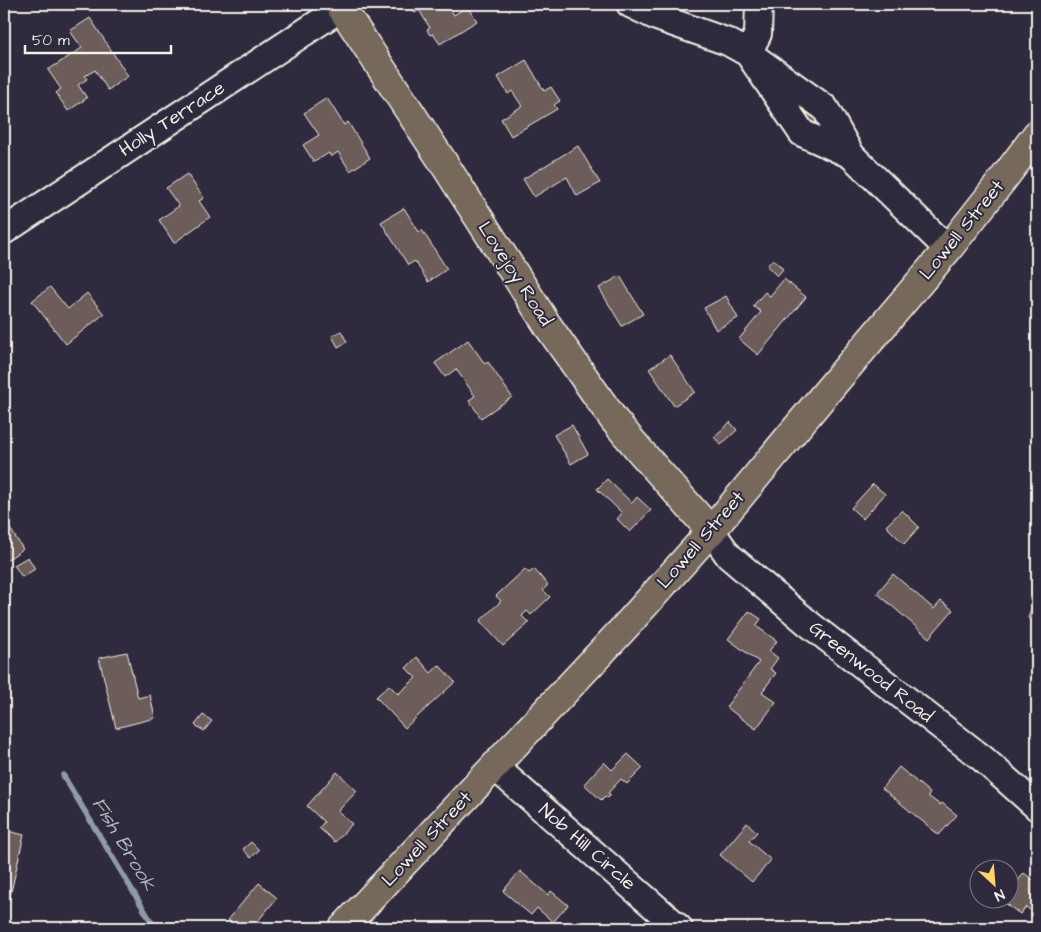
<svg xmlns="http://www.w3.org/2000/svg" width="1041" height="932" font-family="'Architects Daughter',sans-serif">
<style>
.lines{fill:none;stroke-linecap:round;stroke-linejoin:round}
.stream{stroke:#909ca5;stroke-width:5.5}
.building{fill:#6c5c5a;stroke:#f4f1e8}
.minor-casing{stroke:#f4f1e8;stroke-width:30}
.major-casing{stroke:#f4f1e8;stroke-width:31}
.minor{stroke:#2f2a3d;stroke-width:26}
.major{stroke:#76695c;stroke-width:28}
.labels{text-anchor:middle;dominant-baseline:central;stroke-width:4;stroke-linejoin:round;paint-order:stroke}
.street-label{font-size:19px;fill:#f4f1e8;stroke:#2f2a3d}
.water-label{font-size:20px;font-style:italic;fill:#b1b8bb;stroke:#2f2a3d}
</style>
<rect width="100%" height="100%" fill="#2f2a3d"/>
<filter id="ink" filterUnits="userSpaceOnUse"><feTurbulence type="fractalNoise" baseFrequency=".02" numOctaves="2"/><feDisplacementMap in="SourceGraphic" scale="10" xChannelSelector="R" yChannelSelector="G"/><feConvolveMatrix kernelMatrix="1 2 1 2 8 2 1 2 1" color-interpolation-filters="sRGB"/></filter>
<g filter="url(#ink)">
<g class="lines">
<polyline class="stream" points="63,775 152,923 160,928"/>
</g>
<g class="building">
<polygon points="409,4 451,4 448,5 454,15 468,6 477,21 440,44 433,34 430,35 427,30 430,28 419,10 415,13"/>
<polygon points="90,18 128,76 108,90 95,70 85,76 87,79 78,85 87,98 68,111 56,93 61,89 48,70 82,48 70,31"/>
<polygon points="526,60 544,91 551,87 560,101 554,105 557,109 511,136 501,119 522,106 512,91 508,94 498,77"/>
<polygon points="327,98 344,125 348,122 370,158 350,171 338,152 331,157 329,153 314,162 303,145 319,135 304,113"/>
<polygon points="809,106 820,118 813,124 803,111"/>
<polygon points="578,146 600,183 577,196 567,177 534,197 523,179"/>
<polygon points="187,174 204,198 199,201 210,217 174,243 159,220 179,206 166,188"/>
<polygon points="404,208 419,232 422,230 447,269 428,282 415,261 408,265 381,222"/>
<polygon points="773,259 783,269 777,276 767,266"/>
<polygon points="620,276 643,314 622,326 599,288"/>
<polygon points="784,279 806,297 758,355 739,339 761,312 753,306 765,292 770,296"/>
<polygon points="50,287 68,309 87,293 104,314 66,344 32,301"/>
<polygon points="726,296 738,318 716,330 704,308"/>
<polygon points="341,331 347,342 338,347 332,336"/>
<polygon points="468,340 485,364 488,362 512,397 481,418 469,400 475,396 456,369 445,377 435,363"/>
<polygon points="670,355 695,392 674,406 649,369"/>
<polygon points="730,422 737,430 721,445 714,437"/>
<polygon points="572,425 588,454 571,464 554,435"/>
<polygon points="607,479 632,503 637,497 651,510 630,532 617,519 622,513 597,489"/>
<polygon points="873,484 885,494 863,519 851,508"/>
<polygon points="902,510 919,527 904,544 886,526"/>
<polygon points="9,527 23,549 4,562 4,530"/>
<polygon points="28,557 35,569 22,577 14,565"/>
<polygon points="525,569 529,573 534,569 548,585 543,590 550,597 531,615 527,611 522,616 529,623 503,646 480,621 501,601 496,596"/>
<polygon points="893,574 934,609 941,601 953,610 929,638 877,593"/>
<polygon points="1037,593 1037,622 1028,618"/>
<polygon points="749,611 761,619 756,626 777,641 769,651 778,658 770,669 776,673 762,692 776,702 756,729 726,707 759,662 728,639"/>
<polygon points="127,652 138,698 150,695 155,718 116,728 99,658"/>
<polygon points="417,657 431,673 439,665 455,682 405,728 376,697 389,685 398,694 416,678 406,668"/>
<polygon points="203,715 212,721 204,731 195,725"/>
<polygon points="628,754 643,768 627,784 621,779 608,793 611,795 608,798 605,796 601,800 584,784 604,762 612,770"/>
<polygon points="899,767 930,793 928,796 940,805 942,803 957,815 939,835 882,788"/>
<polygon points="337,772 357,791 338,811 352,824 335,842 319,828 324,822 307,806"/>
<polygon points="747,823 757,832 749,841 771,860 752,882 720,855"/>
<polygon points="4,830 24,835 9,901 4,899"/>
<polygon points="251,842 259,850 251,858 243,849"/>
<polygon points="520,871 548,895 551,891 568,905 553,922 537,908 531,915 503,891"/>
<polygon points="1024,873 1037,883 1037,907 1033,912 1026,907 1020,914 1001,900 1008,900 1008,878 1010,876 1017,882"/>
<polygon points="259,883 277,898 252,928 237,928 228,920"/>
</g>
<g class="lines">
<defs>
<g id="minor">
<polyline points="630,4 657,17 728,42 748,53 825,108 851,155 802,133 748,53"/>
<polyline points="748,53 758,34 759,4"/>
<polyline points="851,155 948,249"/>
<polyline points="4,231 341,8"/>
<polyline points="711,531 729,556 809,624 982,758 1037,807"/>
<polyline points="495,767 679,928"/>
</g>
<g id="major">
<polyline points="339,4 443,162 548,326 614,420 641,452 711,531"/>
<polyline points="343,928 625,627 711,531 824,395 948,249 1004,178 1037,134"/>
</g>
</defs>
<use href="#minor" class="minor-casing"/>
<use href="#major" class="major-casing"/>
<use href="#minor" class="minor"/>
<use href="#major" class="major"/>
</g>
</g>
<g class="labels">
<g class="street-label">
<text transform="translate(172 119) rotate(-33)">Holly Terrace</text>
<text transform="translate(962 230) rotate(-51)">Lowell Street</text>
<text transform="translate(515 274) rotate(57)">Lovejoy Road</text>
<text transform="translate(701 540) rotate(-49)">Lowell Street</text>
<text transform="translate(871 672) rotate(38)">Greenwood Road</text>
<text transform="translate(427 839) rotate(-47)">Lowell Street</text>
<text transform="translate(587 847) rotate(41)">Nob Hill Circle</text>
</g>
<g class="water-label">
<text transform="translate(124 844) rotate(59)">Fish Brook</text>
</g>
</g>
<rect width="1041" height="932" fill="none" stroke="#2f2a3d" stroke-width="20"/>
<rect x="10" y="10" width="1021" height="912" fill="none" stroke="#f4f1e8" stroke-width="2" filter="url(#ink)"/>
<g transform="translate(994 884) rotate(154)"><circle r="24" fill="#2f2a3d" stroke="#7e7a81"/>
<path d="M0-4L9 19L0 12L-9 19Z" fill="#ffd166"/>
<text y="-8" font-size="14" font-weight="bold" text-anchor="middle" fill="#f4f1e8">N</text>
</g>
<path d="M25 45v8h146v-8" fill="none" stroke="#f4f1e8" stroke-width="2.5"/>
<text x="32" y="45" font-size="15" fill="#f4f1e8" stroke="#2f2a3d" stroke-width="4" paint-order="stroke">50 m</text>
</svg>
